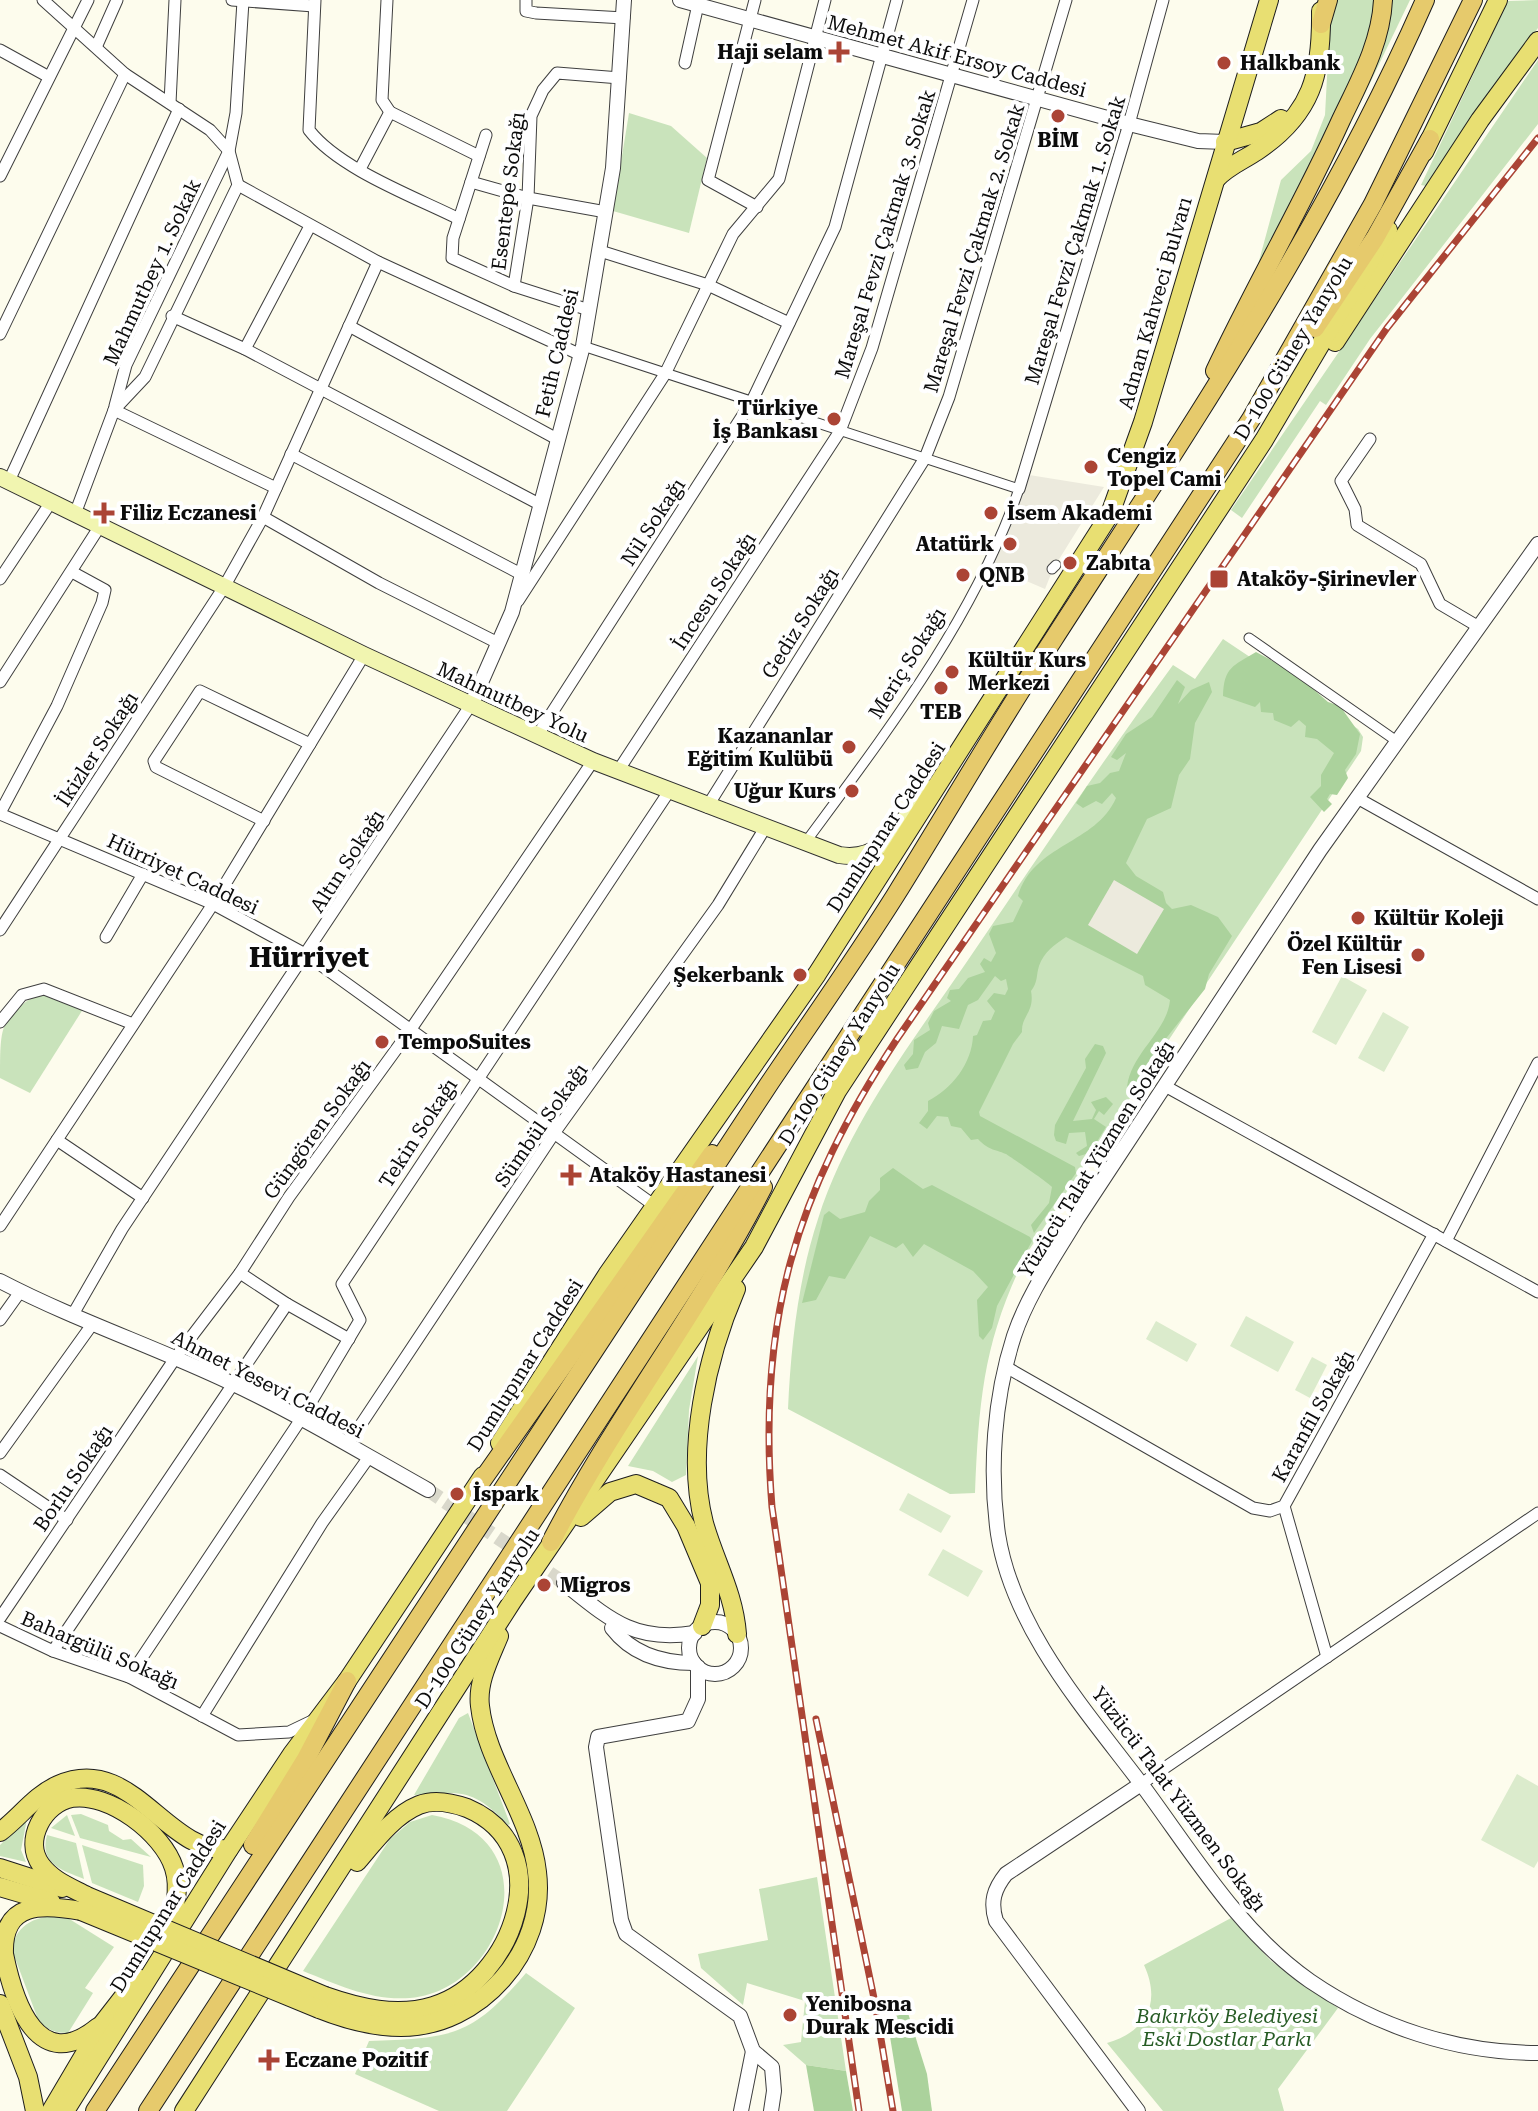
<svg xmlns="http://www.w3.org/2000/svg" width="1538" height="2111" font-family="'Roboto Serif',serif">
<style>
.green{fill:#c9e3bb}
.forest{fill:#abd29c}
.pitch{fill:#dbebcc}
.plaza{fill:#eceadd}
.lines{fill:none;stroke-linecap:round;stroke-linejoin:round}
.tertiary-tunnel{stroke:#d9d8cb;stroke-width:14;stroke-dasharray:14 7;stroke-linecap:butt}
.pedestrian-casing{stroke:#3f3f3f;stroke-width:11}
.minor-casing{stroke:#3f3f3f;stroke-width:13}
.tertiary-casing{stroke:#3f3f3f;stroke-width:16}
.secondary-casing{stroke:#2e2e2e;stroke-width:18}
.primary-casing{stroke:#1d1d1d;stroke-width:20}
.trunk-casing{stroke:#1d1d1d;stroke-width:20}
.pedestrian{stroke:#fff;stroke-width:9}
.minor{stroke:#fff;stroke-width:11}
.tertiary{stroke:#fff;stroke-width:14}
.secondary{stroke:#f1f5b0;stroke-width:16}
.primary{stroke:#e8df72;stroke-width:18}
.trunk{stroke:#e6ca6c;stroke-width:18}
.rail-casing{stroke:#ab4435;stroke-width:7}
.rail{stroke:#fff;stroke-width:4;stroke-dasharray:12;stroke-linecap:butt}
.primary-bridge-casing{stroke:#1d1d1d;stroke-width:20;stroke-linecap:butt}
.primary-bridge{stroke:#e8df72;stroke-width:18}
.poi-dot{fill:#ab4435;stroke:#fff;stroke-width:3}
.labels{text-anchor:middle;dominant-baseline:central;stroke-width:8;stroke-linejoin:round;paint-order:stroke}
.poi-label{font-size:20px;font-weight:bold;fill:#0c0c0c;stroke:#fff;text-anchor:start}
.street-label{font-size:20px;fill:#0c0c0c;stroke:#fff}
.park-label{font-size:20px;font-style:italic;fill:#275c25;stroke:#fff}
.district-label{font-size:28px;font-weight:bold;fill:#0c0c0c;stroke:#fff}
</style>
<rect width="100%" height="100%" fill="#fdfced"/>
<g class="green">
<polygon points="1336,0 1374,0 1371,31 1353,76 1256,272 1281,180 1311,151 1325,115 1330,21"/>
<polygon points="1392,0 1410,0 1319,189 1381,49"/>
<polygon points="1538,0 1538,28 1497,81 1426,186 1421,185 1508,1"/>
<polygon points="1538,60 1538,124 1370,339 1326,405 1320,401 1242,518 1231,510"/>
<polygon points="629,113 671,126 707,158 689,233 613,211"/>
<path d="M 1223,639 L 1358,729 L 1363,737 L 1361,751 L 1027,1253 C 984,1339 979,1397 975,1493 L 950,1494 L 788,1409 C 791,1345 798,1280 818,1219 C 848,1125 911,1043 966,963 C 1034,863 1101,763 1173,665 L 1195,679 Z"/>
<path d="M 45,990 L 85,1006 L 30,1093 L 0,1078 C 0,1023 0,1016 45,990 Z"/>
<polygon points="698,1356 689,1410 686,1475 672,1482 653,1471 628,1466"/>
<path d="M 468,1713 L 510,1824 L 508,1825 C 472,1787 460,1792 414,1795 L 459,1718 Z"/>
<polygon points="81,1814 108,1825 109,1831 123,1840 131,1839 151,1857 80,1838 71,1815"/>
<polygon points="67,1815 75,1836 51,1828"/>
<path d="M 432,1815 C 553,1837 506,1990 410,1998 C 372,2001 338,1985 303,1971 L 390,1839 L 410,1822 Z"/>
<polygon points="27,1819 21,1850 26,1862 0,1856 0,1845"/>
<path d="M 47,1835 L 76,1843 L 84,1879 C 62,1870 39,1864 47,1835 Z"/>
<polygon points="82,1845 143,1865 144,1886 138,1902 92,1883"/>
<polygon points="817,1877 846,2071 806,2065 783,2045 801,2042 805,2001 747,1983 743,2005 701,1968 698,1954 768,1940 759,1889"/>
<path d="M 63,1915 L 114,1947 L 85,1988 L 93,1993 L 68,2033 C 56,2033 48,2030 39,2022 L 12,1950 C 16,1922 38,1916 63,1915 Z"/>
<path d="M 1231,1918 L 1271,1961 L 1338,2008 L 1278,2089 L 1284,2111 L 1163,2111 L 1107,2043 C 1148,2031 1161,2002 1144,1965 Z"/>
<path d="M 526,1973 L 575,2008 L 507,2111 L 439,2111 L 355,2074 L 369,2041 C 450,2038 471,2038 526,1973 Z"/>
</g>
<g class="forest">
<path d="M 1256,652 L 1295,673 L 1328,702 L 1340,706 L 1360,734 L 1356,754 L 1345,770 L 1348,778 L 1337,795 L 1330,794 L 1327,799 L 1332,804 L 1324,812 L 1310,797 L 1321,786 L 1321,775 L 1334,753 L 1317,739 L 1305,737 L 1306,726 L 1299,720 L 1291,727 L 1274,720 L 1273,713 L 1261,712 L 1260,702 L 1255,707 L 1223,696 C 1224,667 1233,666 1256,652 Z"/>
<path d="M 1177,680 L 1185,687 L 1178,704 L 1191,690 L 1209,682 L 1212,692 L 1195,723 L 1190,759 L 1179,775 L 1171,808 L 1147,819 L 1126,863 L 1136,876 L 1163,892 L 1166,903 L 1172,909 L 1191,905 L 1218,917 L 1232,936 L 1209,974 L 1205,989 L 1153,1055 L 1132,1093 L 1127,1094 C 1125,1057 1167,1034 1170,1000 L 1145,985 L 1143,976 L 1066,937 C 1054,945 1044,952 1039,966 C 1036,976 1038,982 1031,991 C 1035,1012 1021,1016 1022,1032 L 1013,1044 L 979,1112 L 980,1116 L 1075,1167 L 1076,1173 L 1034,1233 L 1031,1225 L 1049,1203 L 1052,1187 C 1049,1183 1009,1156 1006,1154 C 994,1149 988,1150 978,1139 L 971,1140 L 961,1128 L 951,1126 L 948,1117 L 937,1116 L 927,1129 L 919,1123 L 928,1111 L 928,1101 C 952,1089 972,1063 973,1036 L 977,1035 L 983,1021 L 991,1020 L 995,1011 L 987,1001 L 994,993 L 1005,995 L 1008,989 L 1006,979 L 1001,981 L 995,976 L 978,1000 L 968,1005 L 959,1029 L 942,1026 L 936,1043 L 925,1052 L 918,1068 L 906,1070 L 904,1065 L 913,1054 L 914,1040 L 930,1030 L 928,1023 L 934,1011 L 951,1001 L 947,998 L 950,990 L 959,989 L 968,978 L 985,972 L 980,964 L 984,958 L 991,962 L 996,953 L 989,934 L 993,926 L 1013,922 L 1023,901 L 1018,896 C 1033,844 1096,844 1116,798 L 1112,793 L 1102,804 L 1096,801 L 1083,808 L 1076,803 L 1087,786 L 1100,783 L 1110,773 L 1119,771 L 1126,753 L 1117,760 L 1111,757 L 1126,734 L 1152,717 Z"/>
<polygon points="1095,1044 1103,1046 1106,1053 1073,1121 1092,1119 1096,1110 1091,1102 1106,1097 1113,1104 1104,1115 1099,1111 1094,1119 1106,1127 1090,1153 1079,1156 1076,1153 1087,1146 1085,1132 1069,1133 1066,1144 1056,1141 1054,1135 1055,1125 1086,1068 1085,1059"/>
<polygon points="893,1168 923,1189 932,1185 1030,1237 1032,1241 997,1306 992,1328 983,1340 979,1336 977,1300 988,1287 973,1271 924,1244 913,1257 903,1243 896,1248 870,1236 845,1279 829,1276 816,1300 802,1303 824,1215 829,1211 840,1219 865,1212 869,1201 880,1190 880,1178"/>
<polygon points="908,2013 927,2074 932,2111 902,2111 887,2018"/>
<polygon points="806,2065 846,2071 853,2111 814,2111"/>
</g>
<g class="pitch">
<polygon points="1342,976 1367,990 1336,1045 1312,1032"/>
<polygon points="1383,1012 1409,1027 1384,1072 1358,1058"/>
<polygon points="1246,1316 1294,1342 1278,1372 1230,1346"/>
<polygon points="1156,1321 1197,1344 1187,1362 1146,1339"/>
<polygon points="1312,1357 1327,1365 1310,1398 1295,1390"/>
<polygon points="908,1493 951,1516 941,1533 899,1510"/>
<polygon points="943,1549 983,1571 968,1597 928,1575"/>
<polygon points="1517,1774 1538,1786 1538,1861 1534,1868 1481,1840"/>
</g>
<g class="plaza">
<polygon points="1023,474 1104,487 1053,569 1045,589 987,564"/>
<polygon points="1114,880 1164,909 1137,954 1088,925"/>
</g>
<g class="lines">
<polyline class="tertiary-tunnel" points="428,1490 564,1583"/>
<defs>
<g id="pedestrian">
<path d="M 583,346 L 1019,489 C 974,619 886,733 805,843"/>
<polyline points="1052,569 1056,565"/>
<polyline points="1249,638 1398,742"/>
</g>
<g id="minor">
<polyline points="43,0 125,74 210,130 229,151 238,185 145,377 114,410 75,514"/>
<polyline points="232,0 314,6"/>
<path d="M 315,0 L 309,130 C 339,169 415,197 459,219"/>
<polyline points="387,0 382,100 390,112"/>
<polyline points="526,0 526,11 536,13 624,18"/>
<polyline points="755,0 708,180 757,207"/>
<polyline points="97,45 117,0"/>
<polyline points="0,50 49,77"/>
<polyline points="685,63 699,0"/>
<polyline points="170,103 175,0"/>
<polyline points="486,135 453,238 452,258 514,286 589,310"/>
<polyline points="360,169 390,112 479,156"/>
<polyline points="0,176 88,0"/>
<polyline points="471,182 528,198 606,212"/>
<polyline points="238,185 378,262 581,355"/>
<polyline points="600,251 708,285 789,323"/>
<polyline points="514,286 528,198 531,116 543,90 557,73 620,78"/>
<polyline points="172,316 245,349 541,505"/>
<polyline points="349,326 557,439"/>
<polyline points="0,334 125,74"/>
<polyline points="245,349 310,226"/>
<polyline points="115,406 126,365 229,151 236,113 243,1"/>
<polyline points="114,410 276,488"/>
<polyline points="1370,439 1341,481 1355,509 1357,525 1421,564 1440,604 1479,627"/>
<polyline points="291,454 521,574"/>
<polyline points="9,481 179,109"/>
<polyline points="1019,489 1129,124 1163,0"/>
<polyline points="263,517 379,583 498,643"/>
<polyline points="0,579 51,502"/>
<polyline points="518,601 665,374 733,234 779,179 825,0"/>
<polyline points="0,682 100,526"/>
<polyline points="537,736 752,401 835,227 897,0"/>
<polyline points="618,771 840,431 872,348 973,0"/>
<polyline points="1359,799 1538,899"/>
<polyline points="707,807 925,458 949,397 1066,0"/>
<polyline points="0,813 57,706 102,603 105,590 72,572"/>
<polyline points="0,814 213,904 307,955 655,1206"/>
<polyline points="264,821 156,767 154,761 200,691 310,744"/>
<polyline points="0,930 224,587 263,517 378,262"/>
<polyline points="106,937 143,874"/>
<polyline points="0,1022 22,995 44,989 133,1024"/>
<polyline points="1165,1086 1538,1292"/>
<polyline points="57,1140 143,1198"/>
<polyline points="0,1226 213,904 364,655"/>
<polyline points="1446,1241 1538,1063"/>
<polyline points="240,1273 287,1304"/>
<polyline points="72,1316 122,1229 472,703"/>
<polyline points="0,1320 20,1292"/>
<polyline points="1006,1367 1253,1508 1270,1511 1284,1506 1434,1234"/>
<polyline points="348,1444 555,1132 718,905 765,828"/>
<polyline points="0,1453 91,1326"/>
<polyline points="0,1475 67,1520"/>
<polyline points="1284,1506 1327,1657"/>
<polyline points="0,1618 176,1357 240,1273 289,1197 411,1029 593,761"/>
<polyline points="0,1626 53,1651 129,1677 238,1735 289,1732 314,1720"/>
<polyline points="53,1651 287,1304 349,1339"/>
<polyline points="129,1677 301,1419 360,1320 342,1284 668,793"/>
<polyline points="202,1716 322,1523 369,1457"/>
<polyline points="1141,1784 1538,1513"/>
</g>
<g id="tertiary">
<polyline points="680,0 1129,124 1198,141 1225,142"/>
<path d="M 1538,544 L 1320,850 L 1077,1219 C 1055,1256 1028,1294 1014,1336 C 994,1398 989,1469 998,1534 C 1013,1631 1089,1714 1145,1789 C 1195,1857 1240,1932 1310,1981 C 1377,2027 1457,2053 1538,2053"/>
<polyline points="472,703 512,612 583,346 613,168 624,0"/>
<path d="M 0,1281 C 75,1320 153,1346 229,1382 C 298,1414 362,1453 428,1490"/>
<path d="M 564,1583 C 609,1619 634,1643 695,1633"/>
<circle cx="715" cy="1648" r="26"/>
<path d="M 612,1628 C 632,1654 663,1663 694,1663"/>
<polyline points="698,1667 698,1699 688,1721 598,1737 596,1747 621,1920 626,1934 740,2016 753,2051 772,2067 774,2091 771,2111"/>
<polyline points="741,2111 753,2051"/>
<path d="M 1138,2111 L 996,1921 C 990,1902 994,1889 1006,1874 L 1141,1784"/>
</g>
<path id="secondary" d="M 0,477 L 364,655 L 593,761 L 839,855 C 886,863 901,820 927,788"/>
<g id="primary">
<polyline points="1225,142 1261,132 1281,119"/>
<polyline points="1424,152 1498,0"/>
<path d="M 1216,179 C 1228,166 1242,161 1257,151 C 1312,114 1322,74 1321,11"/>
<polyline points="1335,342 1480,120 1538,41"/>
<path d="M 736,1289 C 707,1356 685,1450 704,1523 C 715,1562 734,1593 737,1634"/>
<polyline points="500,1443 607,1275 817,974 1110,514 1143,422 1269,0"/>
<polyline points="581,1517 610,1492 636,1484 669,1498 686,1526 710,1583 710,1605 702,1626"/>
<path d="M 0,1832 C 20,1817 35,1795 58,1785 C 132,1752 166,1855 229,1849"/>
<polyline points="0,1868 62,1888"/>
<polyline points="0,1887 51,1902"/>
<path d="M 87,1896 C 70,1887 53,1881 41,1865 C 23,1840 44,1803 72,1798 C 109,1792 163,1833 174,1868 C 181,1890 174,1913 166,1934"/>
<path d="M 81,1911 C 43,1904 2,1901 4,1954 C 14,2003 38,2076 98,2027"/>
<path d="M 325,1996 C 359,2008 397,2017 433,2006 C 513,1982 562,1848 467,1808 C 453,1803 434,1799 419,1805 C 394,1815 374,1842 357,1862"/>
<polyline points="0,2004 28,2077 35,2111"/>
<path d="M 319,2009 C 344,2019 373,2027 401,2027 C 480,2027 547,1951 537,1872 C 531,1815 486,1762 480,1706 C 477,1682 490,1658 499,1636"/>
<polyline points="51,2111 103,2023 138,1978"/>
<polyline points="65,2111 229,1849 292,1754 347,1681 483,1476"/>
<polyline points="184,2111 513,1600 754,1247 837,1091 1264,440 1388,230"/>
</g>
<g id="trunk">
<polyline points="1321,24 1328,0"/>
<polyline points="1315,328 1375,238 1430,139"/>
<path d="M 1215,371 C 1255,286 1302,206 1341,120 C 1359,82 1381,43 1383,0"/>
<polyline points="476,1489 712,1154"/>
<path d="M 551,1542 C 614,1420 700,1310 763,1187"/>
<polyline points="253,1845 306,1759 347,1681"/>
<path d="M 95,2111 L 767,1087 C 810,1023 854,961 895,896 C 948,811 998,724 1053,640 C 1187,432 1325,228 1425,0"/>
<polyline points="148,2111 1251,419 1373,204 1473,0"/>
</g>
</defs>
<use href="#pedestrian" class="pedestrian-casing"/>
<use href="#minor" class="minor-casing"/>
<use href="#tertiary" class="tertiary-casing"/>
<use href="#secondary" class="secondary-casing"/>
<use href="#primary" class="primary-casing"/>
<use href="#trunk" class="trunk-casing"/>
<use href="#pedestrian" class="pedestrian"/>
<use href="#minor" class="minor"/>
<use href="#tertiary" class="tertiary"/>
<use href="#secondary" class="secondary"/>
<use href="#primary" class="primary"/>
<use href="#trunk" class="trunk"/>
<defs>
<g id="rail">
<polyline points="816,1719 875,2003 893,2111"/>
<path d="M 859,2111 L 772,1507 C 757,1321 795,1194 897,1039 L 1387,328 L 1538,138"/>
</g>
</defs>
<use href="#rail" class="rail-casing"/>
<use href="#rail" class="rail"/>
<defs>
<g id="primary-bridge">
<polyline points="87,1896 325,1996"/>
<polyline points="81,1911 319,2009"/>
</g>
</defs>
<use href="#primary-bridge" class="primary-bridge-casing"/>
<use href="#primary-bridge" class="primary-bridge"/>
</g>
<g class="poi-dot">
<path d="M835 40h8v8h8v8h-8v8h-8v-8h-8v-8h8z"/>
<circle cx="1224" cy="63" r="8"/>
<circle cx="1058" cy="116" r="8"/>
<circle cx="834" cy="419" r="8"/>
<circle cx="1091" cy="467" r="8"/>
<path d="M100 501h8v8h8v8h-8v8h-8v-8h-8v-8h8z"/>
<circle cx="991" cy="513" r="8"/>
<circle cx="1010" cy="544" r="8"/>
<circle cx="1070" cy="563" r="8"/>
<circle cx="963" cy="575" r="8"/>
<rect x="1209" y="569" width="20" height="20" rx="4"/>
<circle cx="952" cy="672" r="8"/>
<circle cx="941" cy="688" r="8"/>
<circle cx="849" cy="747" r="8"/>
<circle cx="852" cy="791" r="8"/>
<circle cx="1358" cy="918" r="8"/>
<circle cx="1418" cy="955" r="8"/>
<circle cx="800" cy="975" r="8"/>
<circle cx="382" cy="1042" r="8"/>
<path d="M567 1163h8v8h8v8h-8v8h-8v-8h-8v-8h8z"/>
<circle cx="457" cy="1494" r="8"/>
<circle cx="544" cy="1585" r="8"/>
<circle cx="790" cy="2015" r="8"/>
<path d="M265 2048h8v8h8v8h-8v8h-8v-8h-8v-8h8z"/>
</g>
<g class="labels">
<g class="poi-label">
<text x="823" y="52" text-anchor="end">Haji selam</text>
<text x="1240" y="63">Halkbank</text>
<text x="1058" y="140" text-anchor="middle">BİM</text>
<text x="818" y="408" text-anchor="end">Türkiye<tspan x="818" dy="23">İş Bankası</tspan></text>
<text x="1107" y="456">Cengiz<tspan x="1107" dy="23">Topel Cami</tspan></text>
<text x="120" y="513">Filiz Eczanesi</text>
<text x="1007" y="513">İsem Akademi</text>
<text x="994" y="544" text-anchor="end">Atatürk</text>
<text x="1086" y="563">Zabıta</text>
<text x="979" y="575">QNB</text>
<text x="1237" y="579">Ataköy-Şirinevler</text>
<text x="968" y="660">Kültür Kurs<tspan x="968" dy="23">Merkezi</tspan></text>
<text x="941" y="712" text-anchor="middle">TEB</text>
<text x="833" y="736" text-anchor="end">Kazananlar<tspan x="833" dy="23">Eğitim Kulübü</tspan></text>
<text x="836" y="791" text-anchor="end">Uğur Kurs</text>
<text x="1374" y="918">Kültür Koleji</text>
<text x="1402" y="944" text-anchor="end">Özel Kültür<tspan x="1402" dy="23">Fen Lisesi</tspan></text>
<text x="784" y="975" text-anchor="end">Şekerbank</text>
<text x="398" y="1042">TempoSuites</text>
<text x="589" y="1175">Ataköy Hastanesi</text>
<text x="473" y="1494">İspark</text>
<text x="560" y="1585">Migros</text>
<text x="806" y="2004">Yenibosna<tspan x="806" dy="23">Durak Mescidi</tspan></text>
<text x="285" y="2060">Eczane Pozitif</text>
</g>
<g class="street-label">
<text transform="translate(957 56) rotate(15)">Mehmet Akif Ersoy Caddesi</text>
<text transform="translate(508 191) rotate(-83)">Esentepe Sokağı</text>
<text transform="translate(885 234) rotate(-73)">Mareşal Fevzi Çakmak 3. Sokak</text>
<text transform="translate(1075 240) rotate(-73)">Mareşal Fevzi Çakmak 1. Sokak</text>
<text transform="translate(974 248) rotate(-73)">Mareşal Fevzi Çakmak 2. Sokak</text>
<text transform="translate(152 272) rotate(-65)">Mahmutbey 1. Sokak</text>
<text transform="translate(1155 303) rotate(-74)">Adnan Kahveci Bulvarı</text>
<text transform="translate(1293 348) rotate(-59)">D-100 Güney Yanyolu</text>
<text transform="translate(557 353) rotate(-77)">Fetih Caddesi</text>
<text transform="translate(653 522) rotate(-57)">Nil Sokağı</text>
<text transform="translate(714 591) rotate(-57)">İncesu Sokağı</text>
<text transform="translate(800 623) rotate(-58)">Gediz Sokağı</text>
<text transform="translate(907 663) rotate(-58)">Meriç Sokağı</text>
<text transform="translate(513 702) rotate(25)">Mahmutbey Yolu</text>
<text transform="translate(97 749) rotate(-57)">İkizler Sokağı</text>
<text transform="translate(886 827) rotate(-57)">Dumlupınar Caddesi</text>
<text transform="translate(347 861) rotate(-57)">Altın Sokağı</text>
<text transform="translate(183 874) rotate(25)">Hürriyet Caddesi</text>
<text transform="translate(839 1054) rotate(-58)">D-100 Güney Yanyolu</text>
<text transform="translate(541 1125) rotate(-55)">Sümbül Sokağı</text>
<text transform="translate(317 1129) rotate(-54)">Güngören Sokağı</text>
<text transform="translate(418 1133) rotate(-57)">Tekin Sokağı</text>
<text transform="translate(1096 1159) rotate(-58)">Yüzücü Talat Yüzmen Sokağı</text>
<text transform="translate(525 1365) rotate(-58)">Dumlupınar Caddesi</text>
<text transform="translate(268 1384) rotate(27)">Ahmet Yesevi Caddesi</text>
<text transform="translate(1313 1416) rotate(-61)">Karanfil Sokağı</text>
<text transform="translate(73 1478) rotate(-56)">Borlu Sokağı</text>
<text transform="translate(477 1618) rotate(-57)">D-100 Güney Yanyolu</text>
<text transform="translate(100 1650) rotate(23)">Bahargülü Sokağı</text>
<text transform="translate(1179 1799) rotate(53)">Yüzücü Talat Yüzmen Sokağı</text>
<text transform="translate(168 1906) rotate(-58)">Dumlupınar Caddesi</text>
</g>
<g class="park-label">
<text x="1227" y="2016">Bakırköy Belediyesi<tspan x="1227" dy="23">Eski Dostlar Parkı</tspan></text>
</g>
<g class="district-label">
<text x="309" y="957">Hürriyet</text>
</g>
</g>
</svg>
